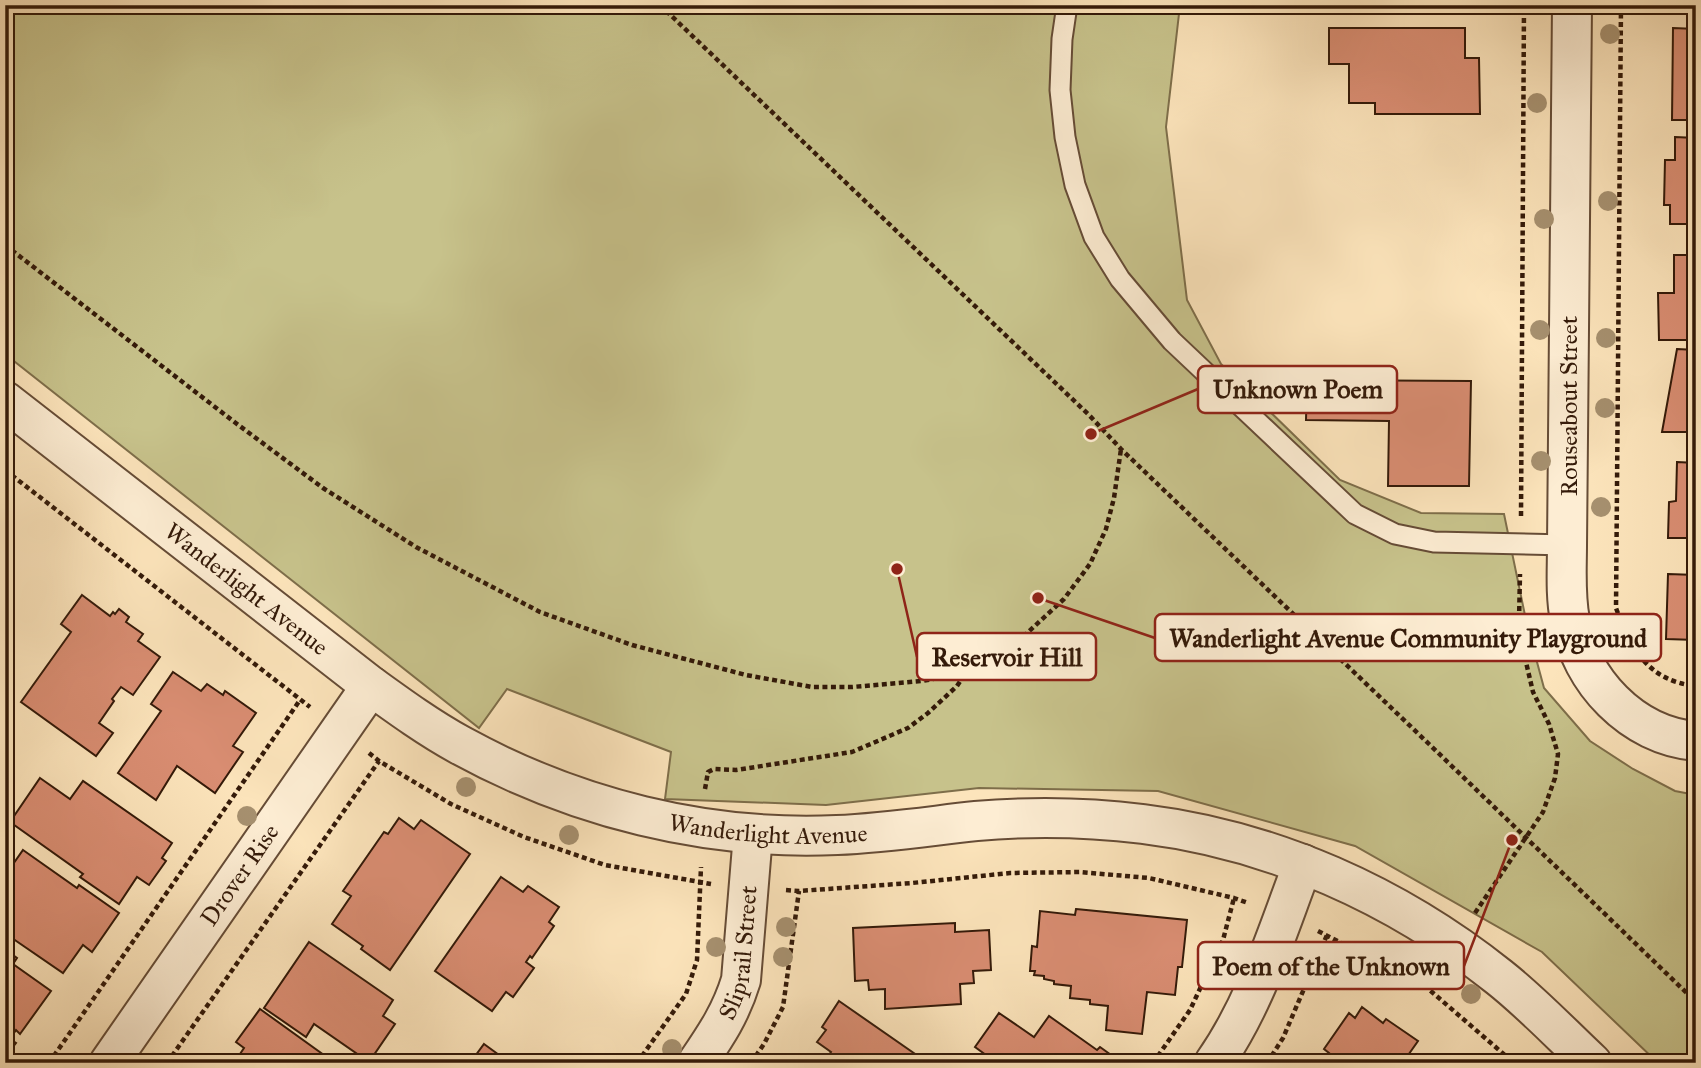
<svg xmlns="http://www.w3.org/2000/svg" width="1701" height="1068" font-family="'IM FELL Great Primer',serif">
<style>
.green{fill:#c7c28b;stroke:#7e6e4a;stroke-width:2}
.building{fill:#d98d72;stroke:#341a09;stroke-width:2}
.lines{fill:none;stroke-linecap:round;stroke-linejoin:round}
.service-casing{stroke:#664c36;stroke-width:23}
.minor-casing{stroke:#664c36;stroke-width:42}
.tertiary-casing{stroke:#664c36;stroke-width:42}
.path{stroke:#341a09;stroke-width:4.5;stroke-dasharray:5 3.5;stroke-linecap:butt}
.service{stroke:#fdedd3;stroke-width:19}
.minor{stroke:#fdedd3;stroke-width:38}
.tertiary{stroke:#fdedd3;stroke-width:38}
.tree{fill:#a6906f}
.labels{text-anchor:middle;dominant-baseline:central;stroke-width:5;stroke-linejoin:round;paint-order:stroke}
.street-label{font-size:24px;fill:#341a09;stroke:#fdedd3}
.leader{fill:none;stroke:#8f2418;stroke-width:2.5}
.callout-dot{fill:#8f2418;stroke:#fdedd3;stroke-width:2.5}
.callout{fill:#fdedd3;stroke:#8f2418;stroke-width:2.5}
.callout-label{font-size:26px;text-anchor:middle;font-weight:bold;fill:#341a09}
</style>
<rect width="100%" height="100%" fill="#fce4bb"/>
<filter id="stains"><feTurbulence type="fractalNoise" baseFrequency=".00286" numOctaves="4"/><feColorMatrix values="0 0 0 0 .2 0 0 0 0 .09 0 0 0 0 .02 0 0 0 .5 -.17"/></filter>
<radialGradient id="worn" r=".72"><stop offset=".6" stop-color="#630" stop-opacity="0"/><stop offset="1" stop-color="#630" stop-opacity=".3"/></radialGradient>
<polygon class="green" points="5,5 1180,5 1166,127 1187,300 1221,364 1340,480 1421,513 1504,514 1527,625 1544,688 1590,741 1633,769 1675,791 1696,795 1696,1063 1658,1063 1542,952 1355,846 1158,791 979,788 826,805 665,799 671,752 507,689 479,728 5,354"/>
<g class="building">
<polygon points="1329,28 1465,28 1465,58 1479,58 1480,114 1375,114 1375,103 1349,103 1349,64 1329,64"/>
<polygon points="1673,28 1696,29 1696,120 1672,120"/>
<polygon points="1675,137 1696,138 1696,224 1670,224 1670,205 1664,205 1665,160 1675,160"/>
<polygon points="1674,255 1696,255 1696,340 1659,340 1658,293 1674,293"/>
<polygon points="1677,349 1696,350 1696,432 1662,432"/>
<polygon points="1307,380 1471,381 1469,486 1388,486 1389,421 1306,420"/>
<polygon points="1677,462 1696,463 1696,538 1668,538 1669,502 1676,501"/>
<polygon points="1668,574 1696,575 1696,640 1666,639"/>
<polygon points="82,595 110,616 113,612 115,614 119,609 129,617 126,622 143,634 138,641 160,657 133,695 121,687 112,699 114,701 99,723 113,733 96,756 21,702 71,632 61,624"/>
<polygon points="173,672 201,691 207,684 223,695 225,691 256,713 233,746 243,752 215,793 177,766 156,800 118,773 161,711 151,704"/>
<polygon points="40,778 70,799 83,781 172,843 162,858 166,861 149,885 137,877 119,904 80,877 83,874 10,822"/>
<polygon points="399,818 414,829 421,820 470,854 390,970 361,949 363,946 332,924 351,896 343,891 384,832 388,834"/>
<polygon points="23,850 77,888 79,885 119,913 92,952 83,945 63,973 9,936 12,931 5,926 5,862 11,867"/>
<polygon points="501,877 523,892 528,886 559,907 549,922 554,926 532,958 530,956 526,962 534,968 513,997 506,992 492,1011 435,971"/>
<polygon points="1076,909 1187,920 1182,967 1178,967 1175,995 1147,992 1142,1034 1106,1030 1108,1006 1090,1004 1090,1000 1070,998 1071,986 1054,984 1054,981 1044,979 1044,976 1034,975 1035,971 1030,971 1032,946 1037,947 1040,911 1075,915"/>
<polygon points="955,923 955,932 989,930 991,970 973,971 974,983 960,984 961,1004 885,1009 885,989 869,990 868,980 855,981 853,928"/>
<polygon points="309,942 393,1000 383,1016 395,1024 369,1062 314,1024 306,1037 264,1008"/>
<polygon points="5,949 17,958 13,964 51,991 20,1034 16,1030 10,1039 16,1043 5,1057"/>
<polygon points="839,1001 918,1056 913,1063 823,1063 831,1052 817,1042 826,1030 822,1027"/>
<polygon points="1362,1007 1383,1023 1386,1019 1418,1041 1404,1061 1407,1063 1322,1063 1329,1053 1324,1049 1349,1013 1355,1018"/>
<polygon points="260,1009 335,1063 234,1063 244,1048 236,1042"/>
<polygon points="999,1013 1034,1037 1049,1016 1097,1050 1100,1047 1118,1060 1116,1063 997,1063 975,1047"/>
<polygon points="484,1044 510,1063 470,1063"/>
</g>
<g class="lines">
<defs>
<polyline id="service" points="1067,5 1062,39 1060,90 1065,137 1075,185 1094,237 1120,279 1172,341 1355,514 1395,534 1434,542 1567,545"/>
<g id="minor">
<path d="M 1572,5 L 1567,545 C 1567,569 1565,595 1570,620 C 1580,680 1632,736 1696,741"/>
<path id="s1" d="M 109,1063 L 371,686"/>
<path id="s2" d="M 697,1063 C 716,1035 731,1013 741,980 L 753,834"/>
<path d="M 1214,1063 C 1256,1003 1277,932 1303,864"/>
</g>
<g id="tertiary">
<path id="s3" d="M 5,401 L 371,686 C 400,707 429,728 460,745 C 575,808 706,841 837,835 C 884,833 930,826 976,821 C 1032,816 1087,817 1143,824 C 1273,840 1396,895 1499,977 C 1532,1003 1561,1034 1592,1063"/>
</g>
</defs>
<use href="#service" class="service-casing"/>
<use href="#minor" class="minor-casing"/>
<use href="#tertiary" class="tertiary-casing"/>
<g class="path">
<polyline points="660,5 1089,415 1121,449 1429,744 1696,1002"/>
<path d="M 1621,5 L 1616,608 C 1631,649 1648,681 1696,686"/>
<polyline points="5,245 237,424 323,488 416,547 540,612 632,645 746,675 812,687 852,687 922,681 966,673 1000,654 1026,634 1064,599 1090,564 1106,529 1114,498 1121,449"/>
<polyline points="5,470 310,707"/>
<polyline points="1521,516 1524,5"/>
<polyline points="369,753 379,761 451,804 524,837 605,865 711,884"/>
<polyline points="705,789 708,772 714,769 736,770 852,752 908,728 928,713 957,686 965,674"/>
<polyline points="786,890 799,891 912,883 1010,873 1080,872 1149,878 1234,898 1248,903"/>
<polyline points="1475,913 1543,812 1555,778 1558,754 1549,724 1533,692 1525,658 1519,621 1520,574"/>
<polyline points="1318,931 1425,986 1514,1063"/>
<polyline points="49,1063 300,700"/>
<polyline points="167,1063 379,761"/>
<polyline points="637,1063 686,994 697,960 701,867"/>
<polyline points="751,1063 764,1044 783,1007 799,891"/>
<polyline points="1153,1063 1190,1010 1223,940 1234,898"/>
<polyline points="1267,1063 1283,1038 1327,935"/>
</g>
<use href="#service" class="service"/>
<use href="#minor" class="minor"/>
<use href="#tertiary" class="tertiary"/>
</g>
<g class="tree">
<circle cx="1610" cy="34" r="10"/>
<circle cx="1537" cy="103" r="10"/>
<circle cx="1608" cy="201" r="10"/>
<circle cx="1544" cy="219" r="10"/>
<circle cx="1540" cy="330" r="10"/>
<circle cx="1606" cy="338" r="10"/>
<circle cx="1605" cy="408" r="10"/>
<circle cx="1541" cy="461" r="10"/>
<circle cx="1601" cy="507" r="10"/>
<circle cx="466" cy="787" r="10"/>
<circle cx="247" cy="816" r="10"/>
<circle cx="569" cy="835" r="10"/>
<circle cx="786" cy="927" r="10"/>
<circle cx="716" cy="947" r="10"/>
<circle cx="783" cy="957" r="10"/>
<circle cx="1471" cy="994" r="10"/>
<circle cx="672" cy="1049" r="10"/>
</g>
<g class="labels">
<g class="street-label">
<text transform="translate(1569 406) rotate(-90)">Rouseabout Street</text>
<text stroke="none"><textPath href="#s3" startOffset="306">Wanderlight Avenue</textPath></text>
<text stroke="none"><textPath href="#s3" startOffset="894">Wanderlight Avenue</textPath></text>
<text stroke="none"><textPath href="#s1" startOffset="229">Drover Rise</textPath></text>
<text stroke="none"><textPath href="#s2" startOffset="121">Sliprail Street</textPath></text>
</g>
</g>
<path class="leader" d="M1091 434L1198 389M1038 598L1155 638M897 569L917 657M1512 840L1464 966"/>
<g class="callout-dot">
<circle cx="1091" cy="434" r="7"/>
<circle cx="1038" cy="598" r="7"/>
<circle cx="897" cy="569" r="7"/>
<circle cx="1512" cy="840" r="7"/>
</g>
<g class="callout">
<rect x="1198" y="366" width="199" height="47" rx="7"/>
<rect x="1155" y="614" width="506" height="47" rx="7"/>
<rect x="917" y="633" width="179" height="47" rx="7"/>
<rect x="1198" y="942" width="266" height="47" rx="7"/>
</g>
<g class="callout-label">
<text x="1298" y="398">Unknown Poem</text>
<text x="1408" y="647">Wanderlight Avenue Community Playground</text>
<text x="1007" y="666">Reservoir Hill</text>
<text x="1331" y="975">Poem of the Unknown</text>
</g>
<rect width="1701" height="1068" fill="none" stroke="#fce4bb" stroke-width="28"/>
<rect x="7" y="7" width="1687" height="1054" fill="none" stroke="#341a09" stroke-width="3.5"/>
<rect x="14" y="14" width="1673" height="1040" fill="none" stroke="#341a09" stroke-width="2"/>
<rect width="100%" height="100%" filter="url(#stains)"/>
<rect width="100%" height="100%" fill="url(#worn)"/>
</svg>
